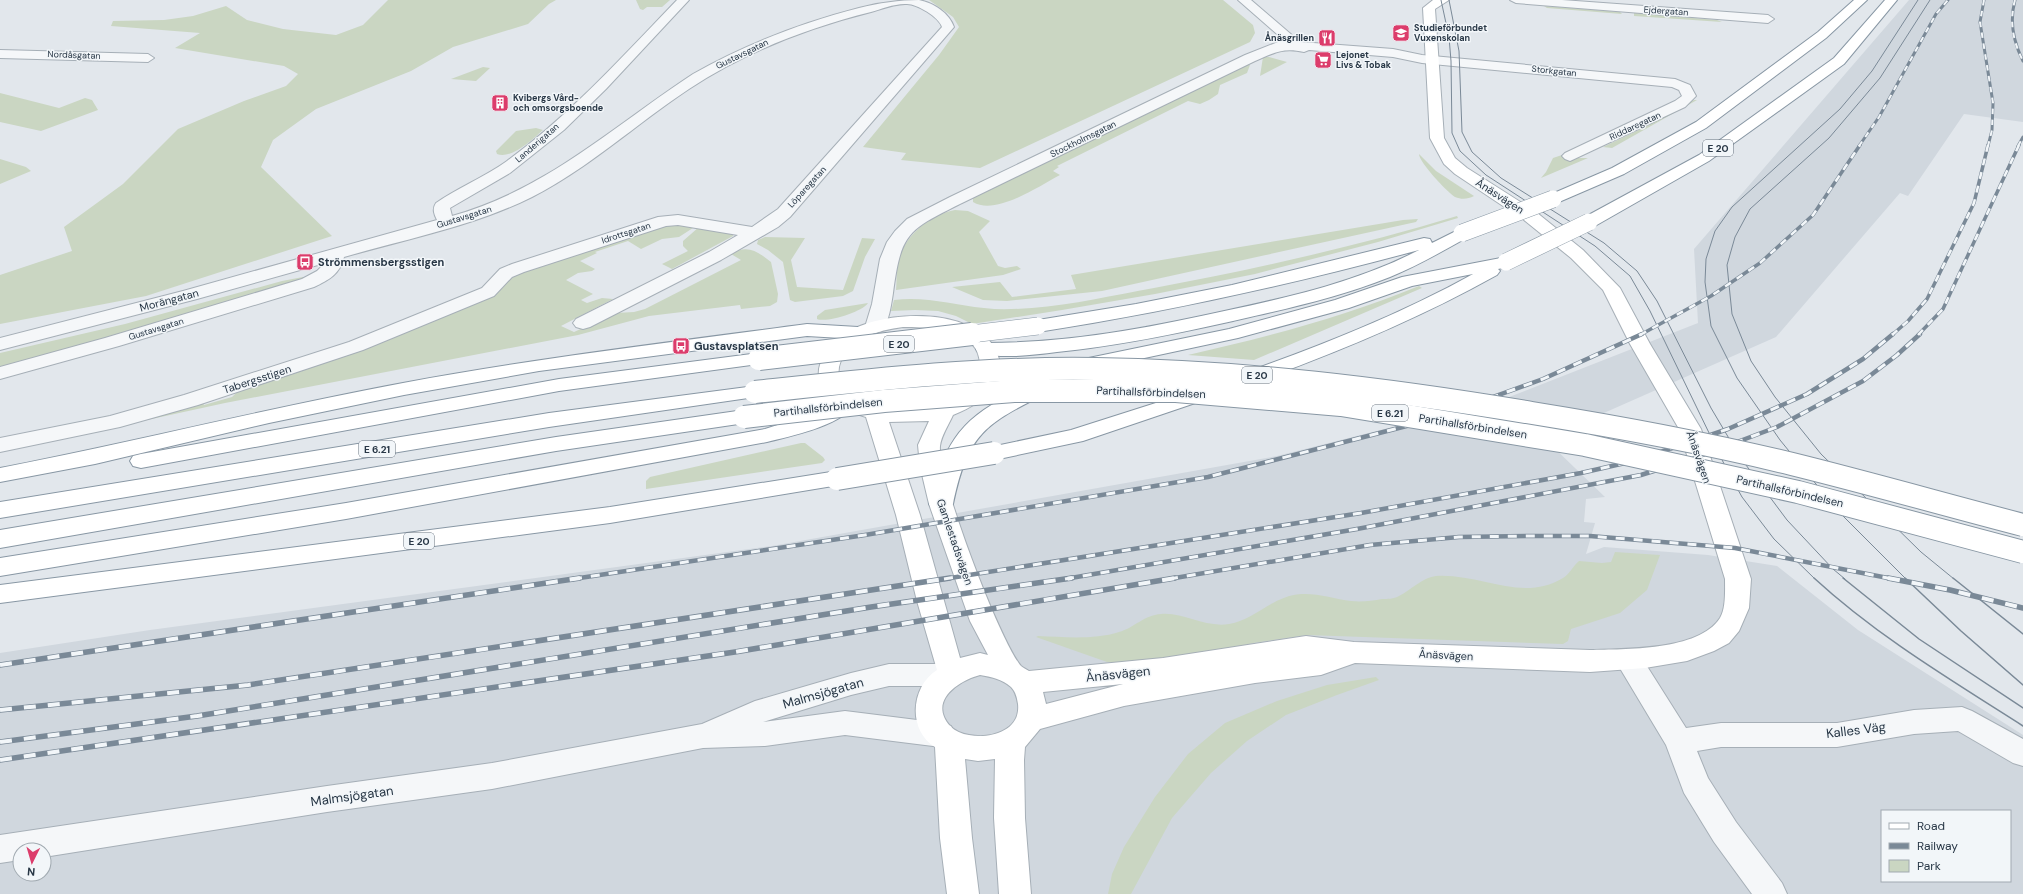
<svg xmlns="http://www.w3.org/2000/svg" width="2023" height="894" font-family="'DM Sans',sans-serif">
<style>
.built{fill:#d0d7de;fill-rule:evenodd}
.green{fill:#cad6c2}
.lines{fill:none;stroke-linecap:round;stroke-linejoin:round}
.street-casing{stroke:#a6afb7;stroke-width:2}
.secondary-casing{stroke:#a6afb7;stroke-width:2}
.highway-casing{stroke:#8897a4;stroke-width:2}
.street{fill:#f5f7f9;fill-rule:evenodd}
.secondary{fill:#fff;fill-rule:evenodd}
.highway{fill:#fff;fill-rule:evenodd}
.tram-far1{stroke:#7a8997;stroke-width:1}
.tram{stroke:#7a8997;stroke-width:1.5}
.rail-far3-casing{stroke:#7a8997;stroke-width:3}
.rail-far2-casing{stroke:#7a8997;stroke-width:3.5}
.rail-far1-casing{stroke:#7a8997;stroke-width:4.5}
.rail-casing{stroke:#7a8997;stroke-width:5.5}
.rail-far3{stroke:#f2f6f9;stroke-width:2;stroke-dasharray:5.5;stroke-linecap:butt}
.rail-far2{stroke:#f2f6f9;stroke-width:2.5;stroke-dasharray:7;stroke-linecap:butt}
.rail-far1{stroke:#f2f6f9;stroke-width:3;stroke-dasharray:9;stroke-linecap:butt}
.rail{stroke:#f2f6f9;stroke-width:4;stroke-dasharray:12;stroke-linecap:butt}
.highway-bridge-far1-casing{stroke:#8897a4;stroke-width:18;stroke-linecap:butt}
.highway-bridge-casing{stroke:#8897a4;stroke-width:24;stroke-linecap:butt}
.highway-bridge-far1{stroke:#fff;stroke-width:17}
.highway-bridge{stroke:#fff;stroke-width:22}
.labels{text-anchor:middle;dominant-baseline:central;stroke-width:3;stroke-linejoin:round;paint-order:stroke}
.far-street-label{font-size:9px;fill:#283746;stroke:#f2f6f9}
.far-poi-label{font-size:9px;font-weight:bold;fill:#283746;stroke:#f2f6f9;text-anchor:start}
.shield{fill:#f2f6f9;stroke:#65707c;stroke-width:1}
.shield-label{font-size:10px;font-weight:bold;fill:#283746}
.street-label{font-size:11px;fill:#283746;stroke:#f2f6f9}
.poi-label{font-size:11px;font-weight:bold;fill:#283746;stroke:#f2f6f9;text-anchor:start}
.near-street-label{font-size:13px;fill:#283746;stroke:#f2f6f9}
</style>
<rect width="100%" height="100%" fill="#e2e7ec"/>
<path class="built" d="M 1909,0 L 2023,0 L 2023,122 L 1964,114 L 1908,196 L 1900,193 L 1776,337 L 1545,439 L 1605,497 L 1586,499 L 1584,522 L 1595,523 L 1586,554 L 1604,547 L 1708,555 L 1777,566 L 1858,630 L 2023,735 L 2023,894 L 0,894 L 0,653 L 150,630 L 772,546 L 1277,456 L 1504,399 L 1698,323 L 1694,249 ZM 1882,811 L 2010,811 L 2010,881 L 1882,881 ZM 20,850 L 44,850 L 44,874 L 20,874 Z"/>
<g class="green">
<polygon points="388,0 556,0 549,4 528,24 453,47 411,71 316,109 273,140 261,167 332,236 146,296 0,324 0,275 72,251 64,227 123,184 178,129 244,101 286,86 298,74 284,66 175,48 200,33 111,26 113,21 164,20 193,16 226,6 247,20 283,29 336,35 363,25"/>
<polygon points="636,0 670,0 662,7 647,7 643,10 640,9"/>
<polygon points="929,0 1223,0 1253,25 1255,33 1250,42 980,168 901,160 906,153 863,147 939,55 959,27 953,17"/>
<polygon points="1544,6 1620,12 1622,14 1547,8"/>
<polygon points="1634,13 1717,20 1722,22 1634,16"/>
<polygon points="1263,57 1269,57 1287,62 1260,76"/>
<path d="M 1246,65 L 1250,65 L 1247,73 L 1220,85 L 1218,94 L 1209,100 L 1200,104 L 1188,101 L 1057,166 L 1059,167 L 1053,171 L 1060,175 C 1039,186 996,216 973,202 L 973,197 Z"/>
<polygon points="483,67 490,68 476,81 451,79"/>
<polygon points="0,93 59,108 85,98 92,100 98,110 41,131 0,122"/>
<polygon points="1694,100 1697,100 1612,148 1603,147 1645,127"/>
<path d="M 536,128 L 543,130 C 533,139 511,160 497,154 L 496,151 L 516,131 Z"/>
<path d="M 1419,154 L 1436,171 L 1474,196 C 1468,199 1462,200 1455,197 C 1447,192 1419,162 1419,154 Z"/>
<polygon points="1562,155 1572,158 1588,158 1541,178 1546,172 1553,158"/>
<polygon points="0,159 26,167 31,171 0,184"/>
<path d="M 955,210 L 968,211 L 990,221 L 979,232 L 998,266 L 1005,268 L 1017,266 L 1021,269 L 1003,275 L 896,290 C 897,281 896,270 898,262 C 904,236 929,215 955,210 Z"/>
<path d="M 1457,216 L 1458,218 L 1378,242 L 1255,274 L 1155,294 L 1062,310 L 972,324 L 956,316 L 938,311 L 915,310 L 891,311 L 894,300 C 926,296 953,305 984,308 C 1000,310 1016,309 1032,308 C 1073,305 1114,295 1154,288 C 1256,269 1358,246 1457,216 Z"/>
<polygon points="1418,219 1416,222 1102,291 1007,301 983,300 952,287 1000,282 1012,297 1076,289 1071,275 1403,220"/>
<path d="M 666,224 L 696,226 L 679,237 L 662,239 L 641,249 L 628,241 L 595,252 L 597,253 L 580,261 L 595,269 L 592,271 L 578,273 L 566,280 L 593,294 L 581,300 L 587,303 L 602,298 L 613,299 L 561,326 L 574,332 L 616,313 L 634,312 L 645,309 L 741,260 L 731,254 C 747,244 757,251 771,262 L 778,294 L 777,302 L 770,306 L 741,309 L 740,305 L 649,316 L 578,335 L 225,403 L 0,452 L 201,400 L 204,405 L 232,397 L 239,390 L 491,291 L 521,272 Z"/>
<polygon points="699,227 733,234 733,236 672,269 662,264 688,251 683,246 683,241"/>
<polygon points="765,237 805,238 791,260 797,287 843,290 862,238 875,239 865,257 853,291 843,296 795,302 790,300 783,262 768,250 757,244 758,240"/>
<polygon points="303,277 305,279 172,320 0,367 0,353 125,324 282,281"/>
<path d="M 1419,286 L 1422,288 L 1254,360 L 1188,355 C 1267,337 1344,317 1419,286 Z"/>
<path d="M 868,303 C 862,312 827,323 817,319 L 817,316 L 825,310 Z"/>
<polygon points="801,443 805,443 823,457 825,460 822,463 646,489 646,481 650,477"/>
<path d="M 1615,552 L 1660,555 L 1647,590 L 1620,613 L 1571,629 L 1568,641 L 1563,644 L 1307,635 L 1253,643 L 1224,651 L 1136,662 L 1107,662 L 1036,637 L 1038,636 C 1064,637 1094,640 1119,632 C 1134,628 1144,615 1161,614 C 1184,612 1205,628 1229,624 C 1255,620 1272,596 1301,594 C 1318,593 1335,599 1351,601 C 1361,602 1372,601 1382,599 C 1387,599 1394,599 1399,596 C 1411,590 1423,577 1436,576 C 1480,573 1522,603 1563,578 C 1569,575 1573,566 1579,561 L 1602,563 L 1611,562 Z"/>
<polygon points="1376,677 1379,680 1337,695 1286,715 1247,741 1211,773 1172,818 1131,894 1108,894 1112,874 1124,847 1155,797 1188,754 1225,723 1277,701 1327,685"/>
</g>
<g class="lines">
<defs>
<g id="street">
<path d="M 677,0 L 689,0 L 606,89 L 564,130 L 510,173 L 450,208 L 452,216 C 548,189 612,127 693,74 C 746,44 801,23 859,8 C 878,3 900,0 919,0 C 934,3 949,13 954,27 L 790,217 L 778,227 L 721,260 L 590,327 L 583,329 L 576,327 L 573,323 L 576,319 L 709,252 L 738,235 L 678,225 L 666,226 L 524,272 L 512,277 L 494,296 L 363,350 L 198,405 L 120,427 L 0,452 L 0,438 L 110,416 L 184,395 L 349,342 L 482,288 L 500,269 L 512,264 L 658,217 L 678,215 L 752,227 L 778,209 L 942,27 C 939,17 917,4 907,4 C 896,3 881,9 871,12 C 807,28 745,52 689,89 C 636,124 589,168 532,197 C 474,226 407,239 344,257 C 340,274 329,280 314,287 L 119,346 L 0,379 L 0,367 L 105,338 L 302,279 L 317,271 L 325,263 L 197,299 L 0,350 L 0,338 L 183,291 L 437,220 C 434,214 432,209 436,203 C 459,187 485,177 507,161 C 570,115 623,56 677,0 Z"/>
<path d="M 1238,0 L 1251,0 L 1300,42 L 1393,49 L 1422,55 L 1675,79 L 1690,85 L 1696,96 L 1685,107 L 1570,161 L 1565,159 L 1562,156 L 1565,153 L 1675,101 L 1682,96 L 1679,90 L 1672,87 L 1422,63 L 1393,57 L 1309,50 L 1304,52 C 1283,47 1274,53 1255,61 L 962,203 C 908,230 901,232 893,293 C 891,306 889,321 882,331 L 875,333 L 868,331 L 865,327 L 872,304 L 880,259 L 887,242 L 895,231 L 907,219 L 950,197 L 1245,55 L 1278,42 L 1285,41 Z"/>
<polygon points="1510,0 1562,0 1768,15 1774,19 1768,23 1516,3"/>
<polygon points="0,50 148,54 154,58 148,62 0,58"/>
<polygon points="1628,649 1638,652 1686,728 1721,723 1837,723 1914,710 1962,707 1972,711 2023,739 2023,766 2013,763 1958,731 1914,734 1837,747 1721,747 1697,751 1708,778 1736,822 1782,883 1787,894 1752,894 1714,842 1684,793 1666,745 1615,660 1618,652"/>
<polygon points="889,664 947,664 957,667 961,675 957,683 947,686 889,686 851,695 763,722 845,711 941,723 951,726 955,735 951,744 941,747 845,735 765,746 703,748 492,789 327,812 44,857 44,850 20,850 20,860 0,863 0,835 327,786 492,763 702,724 755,701 851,673"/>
</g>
<path id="secondary" d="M 1433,0 L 1449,0 L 1435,9 L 1444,138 L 1455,158 L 1467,168 L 1536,212 L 1583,250 L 1620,288 L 1650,344 L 1701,429 L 1751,579 L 1749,608 L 1739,631 L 1729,643 L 1714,651 L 1687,661 L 1645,668 L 1590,672 L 1355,663 L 1321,675 L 1255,683 L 1124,706 L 1040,729 L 1025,747 L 1024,760 L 1025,818 L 1031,894 L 999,894 L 994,818 L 995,759 L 978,761 L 965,759 L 972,838 L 979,894 L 947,894 L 940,838 L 935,747 C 907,730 911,686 937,670 L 917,601 L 896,515 L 866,417 C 845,411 823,400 819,376 C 817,363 827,351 835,342 C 867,307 982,303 998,356 C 1002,366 1000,376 994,385 C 983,400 971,408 953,415 C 949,424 941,436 940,446 C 937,476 1000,642 1021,666 C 1023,668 1026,669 1029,671 L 1163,658 L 1306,636 L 1354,642 L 1590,650 C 1624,649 1699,651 1720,618 C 1726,608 1725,591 1725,579 L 1679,429 L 1630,344 L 1603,290 L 1571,258 L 1524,220 L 1455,174 L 1444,164 L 1430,138 L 1423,8 ZM 903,327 C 926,327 955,328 972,344 C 978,350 980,359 980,366 C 978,401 930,410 903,409 C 890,409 876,408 864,402 C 828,385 832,356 865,337 C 877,331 890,329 903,327 ZM 929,421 L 918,445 L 920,466 L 929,504 L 970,621 L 988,655 L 980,653 L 960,658 L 920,515 L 889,422 ZM 980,675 C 991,677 1002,679 1011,687 C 1016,692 1017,698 1018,704 C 1021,731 990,739 969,735 C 962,734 955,731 950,726 C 928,701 958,681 980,675 ZM 1123,684 L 1046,704 L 1043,692 Z"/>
<g id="highway">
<polygon points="1854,0 1867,0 1826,38 1706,128 1624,174 1559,202 1553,204 1547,202 1545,199 1547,196 1612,168 1696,122 1818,32"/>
<polygon points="1885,0 1897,0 1844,64 1709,161 1595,226 1589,227 1583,226 1581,222 1583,218 1699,155 1834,58"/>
<path d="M 1462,228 L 1468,229 L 1471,233 L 1468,237 C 1443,251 1417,266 1390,277 C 1340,297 1286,309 1233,321 C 1175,334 1117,346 1057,352 C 1033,355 1003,359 979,353 L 976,349 L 979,345 L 986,343 C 1069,343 1148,328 1229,310 C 1294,296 1359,281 1419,250 C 1293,284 1167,312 1038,332 L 1031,330 L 1028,326 L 1031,322 L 1038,320 L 1136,304 L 1232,285 L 1424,238 L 1430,239 L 1432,243 Z"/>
<path d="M 1506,257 L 1512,258 L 1515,262 L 1512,266 L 1498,269 L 1500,271 L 1497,275 C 1420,318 1339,352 1255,382 L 1248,384 L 1241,382 L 1238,378 L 1241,374 C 1320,346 1399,315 1473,274 L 1412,286 L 1349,308 L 1238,338 L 1079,372 L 1072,370 L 1069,366 L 1072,362 L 1079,360 L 1229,329 L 1335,300 L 1402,277 Z"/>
<path d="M 807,324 L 858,327 L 865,329 L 868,333 L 865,337 L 858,339 L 807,336 L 539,371 L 404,395 L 269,423 L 95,464 L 0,482 L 0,468 C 135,442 268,408 403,383 C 537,358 672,342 807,324 Z"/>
<polygon points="759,353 766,355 769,359 766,363 559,391 141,468 133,466 130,461 133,456 141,454 559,379"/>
<path d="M 1040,383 L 1047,385 L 1050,389 L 1047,393 C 985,424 968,433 953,504 L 949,510 L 941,512 L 933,510 L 929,504 C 942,451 958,419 1009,396 C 1019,391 1029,385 1040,383 Z"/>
<polygon points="755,386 762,388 765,392 762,396 549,427 0,518 0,502 549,413"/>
<polygon points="1206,387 1213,389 1216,393 1213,397 1083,441 994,460 986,458 983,453 986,448 1071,430"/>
<path d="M 843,399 L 850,400 L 854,405 C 840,426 791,436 767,442 L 346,519 L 0,576 L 0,558 L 346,503 L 765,429 L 812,414 L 836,400 Z"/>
<polygon points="744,410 752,412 755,417 752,422 556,451 0,548 0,530 556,437"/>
<polygon points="837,471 845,474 848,479 845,484 610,523 0,603 0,585 610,507"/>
</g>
</defs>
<use href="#street" class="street-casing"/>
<use href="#secondary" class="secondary-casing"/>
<use href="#highway" class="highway-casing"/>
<use href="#street" class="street"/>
<use href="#secondary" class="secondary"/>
<use href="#highway" class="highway"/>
<g class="tram-far1">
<polyline points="1441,0 1449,37 1451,61 1452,133 1460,151 1486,175 1595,246 1630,276 1650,311 1727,470 1742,497 1774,539 1815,579"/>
<polyline points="1449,0 1459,51 1462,132 1472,152 1501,178 1604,243 1637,271 1657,301 1711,408 1740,457 1787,520 1833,569 1845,579"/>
<polyline points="1930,0 1880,78 1829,138 1750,209 1735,237 1727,265 1732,314 1751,361 1775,397 1821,454 1921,552 1954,579"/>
<polyline points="1906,579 1838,511 1780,440 1737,378 1711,326 1705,282 1706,259 1715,231 1732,207 1840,109 1872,71 1918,0"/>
</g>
<g class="tram">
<path d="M 1814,578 C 1877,636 1951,680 2023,726"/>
<polyline points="1843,578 1919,639 2023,708"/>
<polyline points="1905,578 1961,631 2023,685"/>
<polyline points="1953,578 2023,634"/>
</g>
<defs>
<g id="rail-far3">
<polyline points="1984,0 1980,22 1993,103 1992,130 1988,146"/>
<path d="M 2015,0 C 2009,22 2013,41 2023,61"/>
<polyline points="1859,146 1879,117 1936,14 1948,0"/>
<polyline points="2018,146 2023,137"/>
</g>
<g id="rail-far2">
<polyline points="1640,335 1711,296 1760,263 1813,215 1860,145"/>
<polyline points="1892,335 1908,321 1927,299 1974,203 1988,145"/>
<polyline points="1918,335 1943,309 2019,145"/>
</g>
<g id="rail-far1">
<polyline points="573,579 865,535 1208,477 1426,421 1543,379 1642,334"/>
<polyline points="944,579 1361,513 1581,473 1634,461 1728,429 1807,394 1863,359 1893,334"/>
<polyline points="1065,579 1357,529 1641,475 1692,459 1777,427 1863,381 1897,355 1920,334"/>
<polyline points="1169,579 1370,545 1459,537 1530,536 1590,536 1735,548 1893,579"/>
</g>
<g id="rail">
<polyline points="1888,578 1950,590 2023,608"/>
<polyline points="0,665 580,578"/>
<polyline points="0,710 248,685 950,578"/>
<polyline points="0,742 197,716 871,607 1072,578"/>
<polyline points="0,760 735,652 1175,578"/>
</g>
</defs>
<use href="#rail-far3" class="rail-far3-casing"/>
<use href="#rail-far2" class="rail-far2-casing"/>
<use href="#rail-far1" class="rail-far1-casing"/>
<use href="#rail" class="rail-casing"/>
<use href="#rail-far3" class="rail-far3"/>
<use href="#rail-far2" class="rail-far2"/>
<use href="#rail-far1" class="rail-far1"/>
<use href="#rail" class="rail"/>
<defs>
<g id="highway-bridge-far1">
<polyline points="1462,233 1553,199"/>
<polyline points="1506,262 1589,222"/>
<polyline points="963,335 1038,326"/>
</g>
<g id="highway-bridge">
<polyline points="759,359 972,334"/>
<path d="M 755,392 C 868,380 982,367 1096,369 C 1243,371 1388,389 1532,413 C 1619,427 1706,443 1792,464 C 1869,483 1946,505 2023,525"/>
<polyline points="744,417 884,401 1014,391 1176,391 1341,405 1585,445 1798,492 2023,552"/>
<polyline points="837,479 994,453"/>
</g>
</defs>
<use href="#highway-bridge-far1" class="highway-bridge-far1-casing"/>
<use href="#highway-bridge" class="highway-bridge-casing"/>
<use href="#highway-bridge-far1" class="highway-bridge-far1"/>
<use href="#highway-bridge" class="highway-bridge"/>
</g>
<defs>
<symbol id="university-square" viewBox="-11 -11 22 22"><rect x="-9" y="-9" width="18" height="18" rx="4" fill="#dc3c6b" stroke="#f2f6f9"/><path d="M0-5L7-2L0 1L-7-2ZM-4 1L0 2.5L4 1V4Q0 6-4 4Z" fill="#fff"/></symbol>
<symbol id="restaurant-square" viewBox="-11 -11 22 22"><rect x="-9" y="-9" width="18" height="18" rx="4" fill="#dc3c6b" stroke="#f2f6f9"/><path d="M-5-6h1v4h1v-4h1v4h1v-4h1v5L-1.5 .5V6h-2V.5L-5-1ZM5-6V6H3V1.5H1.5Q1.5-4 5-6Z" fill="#fff"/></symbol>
<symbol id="supermarket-square" viewBox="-11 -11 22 22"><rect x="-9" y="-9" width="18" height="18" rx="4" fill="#dc3c6b" stroke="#f2f6f9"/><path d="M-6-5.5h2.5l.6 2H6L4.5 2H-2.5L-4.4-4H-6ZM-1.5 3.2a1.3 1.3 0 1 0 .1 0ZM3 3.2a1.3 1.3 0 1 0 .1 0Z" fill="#fff"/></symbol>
<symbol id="building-square" viewBox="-11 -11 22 22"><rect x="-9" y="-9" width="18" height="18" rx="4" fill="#dc3c6b" stroke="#f2f6f9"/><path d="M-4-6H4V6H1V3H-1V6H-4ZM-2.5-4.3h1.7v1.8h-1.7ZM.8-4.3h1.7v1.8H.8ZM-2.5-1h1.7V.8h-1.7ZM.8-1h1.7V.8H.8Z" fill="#fff"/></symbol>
<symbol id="bus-square" viewBox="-11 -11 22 22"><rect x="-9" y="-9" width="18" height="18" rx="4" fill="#dc3c6b" stroke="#f2f6f9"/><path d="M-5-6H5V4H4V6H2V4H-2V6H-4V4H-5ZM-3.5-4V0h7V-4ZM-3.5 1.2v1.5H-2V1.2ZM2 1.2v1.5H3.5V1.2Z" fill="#fff"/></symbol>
</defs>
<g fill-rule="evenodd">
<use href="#university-square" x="1391" y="23" width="20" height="20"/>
<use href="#restaurant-square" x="1317" y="28" width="20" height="20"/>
<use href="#supermarket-square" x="1313" y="50" width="20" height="20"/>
<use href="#building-square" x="490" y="93" width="20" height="20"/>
<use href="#bus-square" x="295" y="252" width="20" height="20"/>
<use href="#bus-square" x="671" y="336" width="20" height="20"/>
</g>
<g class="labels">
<g class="far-street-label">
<text transform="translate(1666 11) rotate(4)">Ejdergatan</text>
<text transform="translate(742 54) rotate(-26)">Gustavsgatan</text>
<text transform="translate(74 55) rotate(2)">Nordåsgatan</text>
<text transform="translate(1554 71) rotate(6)">Storkgatan</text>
<text transform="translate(1635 126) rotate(-25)">Riddaregatan</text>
<text transform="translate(1083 139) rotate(-26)">Stockholmsgatan</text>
<text transform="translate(537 143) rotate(-41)">Landerigatan</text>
<text transform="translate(807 187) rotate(-48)">Löparegatan</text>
<text transform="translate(464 217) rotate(-17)">Gustavsgatan</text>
<text transform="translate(626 233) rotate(-18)">Idrottsgatan</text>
<text transform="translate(156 329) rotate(-17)">Gustavsgatan</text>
</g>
<g class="far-poi-label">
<text x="1414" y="28">Studieförbundet<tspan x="1414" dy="10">Vuxenskolan</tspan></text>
<text x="1314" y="38" text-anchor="end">Ånäsgrillen</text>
<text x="1336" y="55">Lejonet<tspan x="1336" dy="10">Livs &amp; Tobak</tspan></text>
<text x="513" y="98">Kvibergs Vård-<tspan x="513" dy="10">och omsorgsboende</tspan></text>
</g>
<g class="shield">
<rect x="1703" y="140" width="30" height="16" rx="3"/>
<rect x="884" y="336" width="30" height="16" rx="3"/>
<rect x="1242" y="367" width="30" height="16" rx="3"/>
<rect x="1372" y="405" width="36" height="16" rx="3"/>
<rect x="359" y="441" width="36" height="16" rx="3"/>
<rect x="404" y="533" width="30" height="16" rx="3"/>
</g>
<g class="shield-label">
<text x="1718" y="148">E 20</text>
<text x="899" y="344">E 20</text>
<text x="1257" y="375">E 20</text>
<text x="1390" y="413">E 6.21</text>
<text x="377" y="449">E 6.21</text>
<text x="419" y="541">E 20</text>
</g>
<g class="street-label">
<text transform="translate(1500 196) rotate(33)">Ånäsvägen</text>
<text transform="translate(169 300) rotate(-15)">Morängatan</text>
<text transform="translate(257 379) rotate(-18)">Tabergsstigen</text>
<text transform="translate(1151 392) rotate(2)">Partihallsförbindelsen</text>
<text transform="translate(828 407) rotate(-6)">Partihallsförbindelsen</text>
<text transform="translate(1473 426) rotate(9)">Partihallsförbindelsen</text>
<text transform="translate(1699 457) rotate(71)">Ånäsvägen</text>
<text transform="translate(1790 491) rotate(13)">Partihallsförbindelsen</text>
<text transform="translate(955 542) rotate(71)">Gamlestadsvägen</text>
<text transform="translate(1446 655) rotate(3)">Ånäsvägen</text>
</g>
<g class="poi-label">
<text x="318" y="262">Strömmensbergsstigen</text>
<text x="694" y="346">Gustavsplatsen</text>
</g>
<g class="near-street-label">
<text transform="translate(1118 674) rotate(-6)">Ånäsvägen</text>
<text transform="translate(823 693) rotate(-16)">Malmsjögatan</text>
<text transform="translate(1856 730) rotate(-7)">Kalles Väg</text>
<text transform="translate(352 796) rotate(-8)">Malmsjögatan</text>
</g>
</g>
<rect x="1881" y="810" width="130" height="72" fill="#f2f6f9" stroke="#a1aab1"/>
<rect x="1889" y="823" width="20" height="6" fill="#ffffff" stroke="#a1aab1"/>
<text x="1917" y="830" font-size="12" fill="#283746">Road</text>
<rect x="1889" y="843" width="20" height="6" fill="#7a8997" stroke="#a1aab1"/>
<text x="1917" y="850" font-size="12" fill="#283746">Railway</text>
<rect x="1889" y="860" width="20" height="12" fill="#cad6c2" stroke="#a1aab1"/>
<text x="1917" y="870" font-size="12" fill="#283746">Park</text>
<g transform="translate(32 862) rotate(185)"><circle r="19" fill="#f2f6f9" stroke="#a1aab1"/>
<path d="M0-3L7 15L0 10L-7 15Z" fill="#dc3c6b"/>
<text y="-6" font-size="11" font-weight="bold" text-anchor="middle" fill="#283746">N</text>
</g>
</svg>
